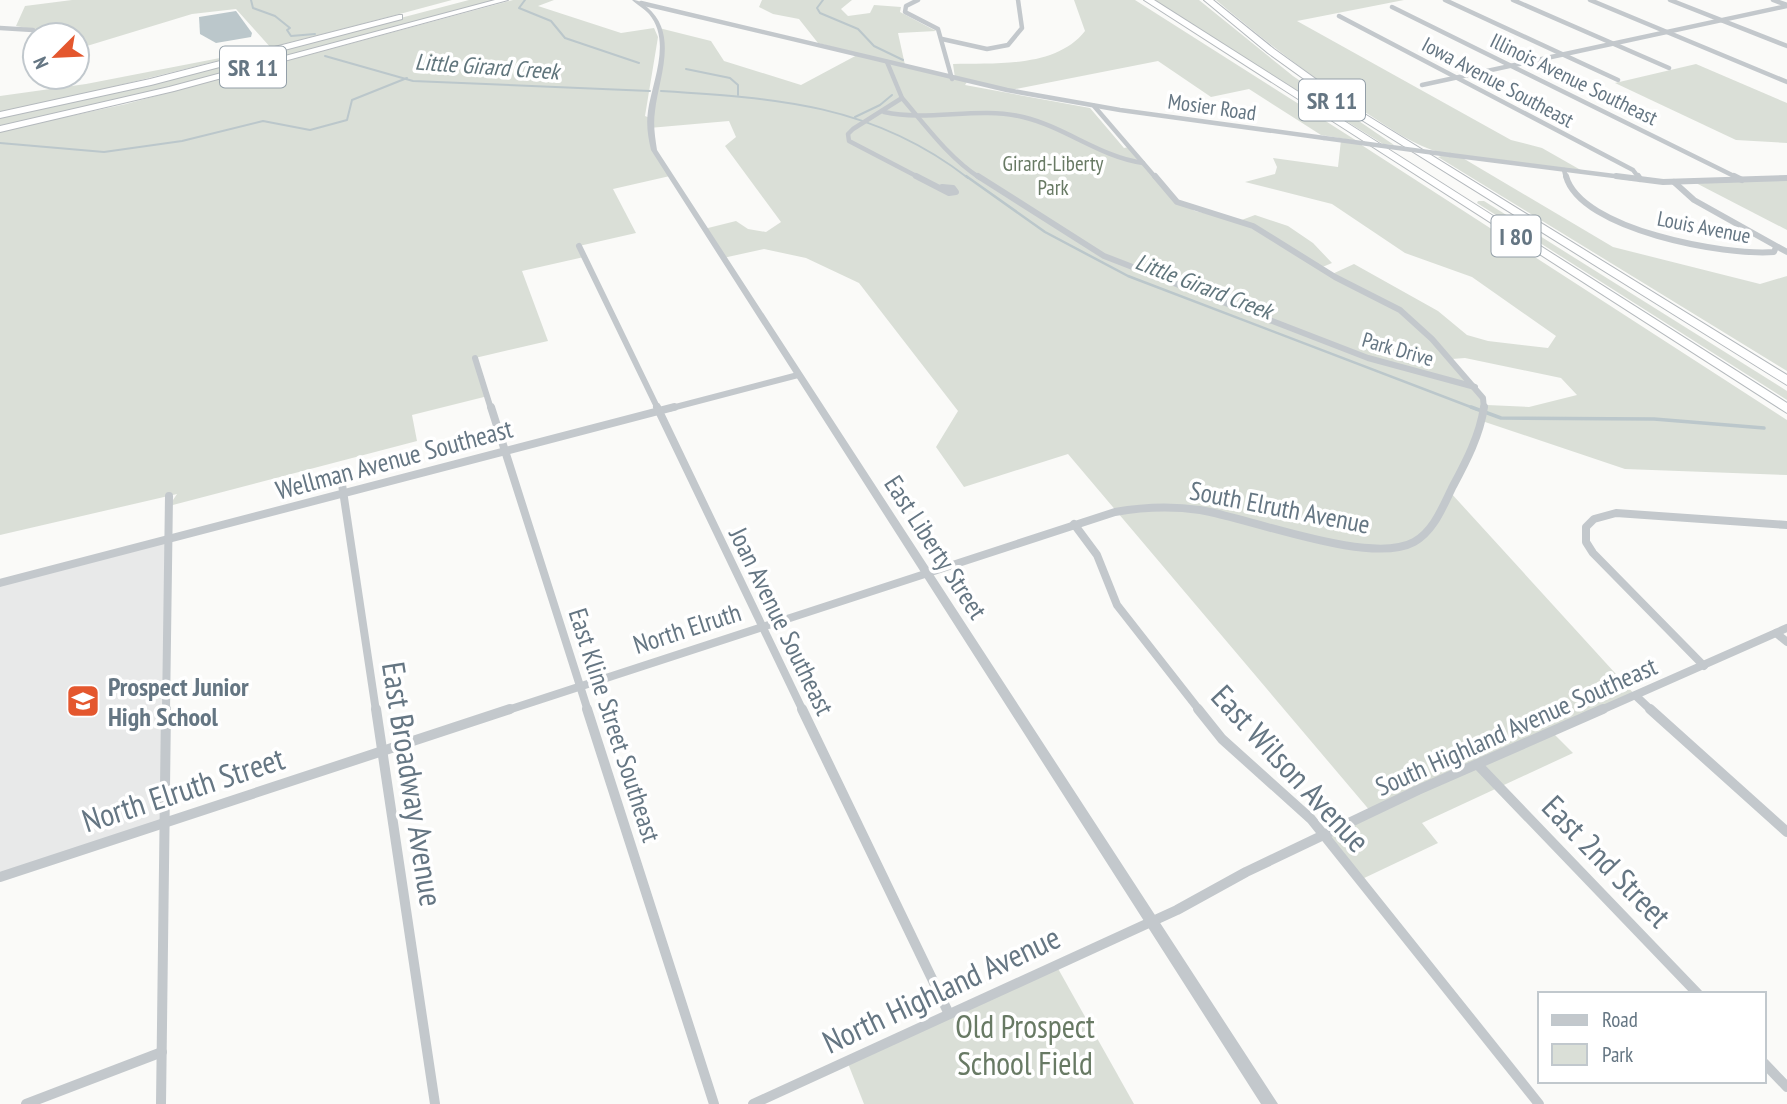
<svg xmlns="http://www.w3.org/2000/svg" width="1787" height="1104" font-family="'PT Sans Narrow',sans-serif">
<style>
.built{fill:#e8e9e9}
.green{fill:#dadfd7;fill-rule:evenodd}
.water{fill:#bbc7cb}
.lines{fill:none;stroke-linecap:round;stroke-linejoin:round}
.stream-far2{stroke:#bbc7cb;stroke-width:2}
.stream-far1{stroke:#bbc7cb;stroke-width:2.5}
.stream{stroke:#bbc7cb;stroke-width:3.5}
.motorway-casing{stroke:#b4b9bd;stroke-width:2}
.minor-far3{stroke:#c3c8cc;stroke-width:4.5}
.minor-far2{stroke:#c3c8cc;stroke-width:6}
.minor-far1{stroke:#c3c8cc;stroke-width:8}
.minor{stroke:#c3c8cc;stroke-width:10}
.tertiary{fill:#c3c8cc;fill-rule:evenodd}
.motorway{fill:#fff;fill-rule:evenodd}
.minor-bridge{stroke:#c3c8cc;stroke-width:4.5}
.labels{text-anchor:middle;dominant-baseline:central;stroke-width:7;stroke-linejoin:round;paint-order:stroke}
.far-street-label{font-size:21px;fill:#657683;stroke:#fff}
.far-park-label{font-size:21px;fill:#687a64;stroke:#fff}
.far-water-label{font-size:23px;font-style:italic;fill:#60757c;stroke:#fff}
.shield{fill:#fff;stroke:#939fa8;stroke-width:2}
.shield-label{font-size:24px;font-weight:bold;fill:#657683}
.street-label{font-size:26px;fill:#657683;stroke:#fff}
.poi-label{font-size:26px;font-weight:bold;fill:#657683;stroke:#fff;text-anchor:start}
.near-street-label{font-size:32px;fill:#657683;stroke:#fff}
.near-park-label{font-size:32px;fill:#687a64;stroke:#fff}
</style>
<rect width="100%" height="100%" fill="#fafaf8"/>
<polygon class="built" points="168,539 164,823 0,877 0,583"/>
<g class="green">
<path d="M 72,0 L 452,0 C 302,40 152,79 0,113 L 0,96 L 86,84 L 271,48 L 236,9 L 192,14 L 77,49 L 77,35 L 38,35 L 41,31 L 16,26 L 25,6 Z"/>
<polygon points="469,0 499,0 199,80 0,127 0,118 169,79"/>
<path d="M 513,0 L 554,0 L 538,6 L 621,33 L 654,28 L 658,37 L 645,116 L 650,118 L 663,49 L 659,28 L 711,41 L 724,61 L 801,85 L 859,54 L 818,43 L 799,19 L 773,14 L 759,7 L 762,0 L 852,0 L 841,9 L 848,16 L 870,13 L 874,5 L 901,7 L 900,12 L 936,31 L 898,33 L 905,65 L 967,82 L 965,85 L 1090,108 L 1124,148 L 1129,147 L 1171,197 L 1195,211 L 1239,221 L 1255,215 L 1288,226 L 1313,243 L 1332,263 L 1320,268 L 1330,275 L 1354,264 L 1438,311 L 1467,335 L 1488,341 L 1548,348 L 1556,336 L 1472,277 L 1405,253 L 1332,204 L 1245,182 L 1275,174 L 1277,167 L 1273,158 L 1338,167 L 1341,140 L 1360,144 L 1787,420 L 1787,475 L 1625,469 L 1482,421 L 1450,492 L 1636,696 L 1552,732 L 1573,753 L 1422,823 L 1438,843 L 1360,880 L 1324,834 L 1371,812 L 1068,454 L 964,487 L 936,447 L 958,411 L 859,283 L 806,258 L 764,249 L 723,258 L 704,229 L 736,221 L 748,229 L 766,232 L 781,222 L 725,146 L 736,137 L 729,121 L 649,128 L 651,143 L 670,176 L 613,189 L 636,233 L 579,246 L 584,257 L 522,271 L 548,341 L 475,358 L 488,396 L 412,415 L 417,441 L 169,506 L 177,494 L 0,535 L 0,131 L 126,104 ZM 1465,358 L 1561,378 L 1577,395 L 1529,407 L 1487,405 L 1452,359 Z"/>
<path d="M 1074,0 L 1135,0 L 1357,141 L 1321,135 L 1249,89 L 1211,97 L 1158,61 L 1011,90 L 955,78 L 953,64 C 996,63 1056,68 1085,31 Z"/>
<polygon points="1152,0 1199,0 1293,76 1394,145 1383,144"/>
<path d="M 1216,0 L 1404,0 L 1297,21 L 1511,140 L 1542,148 L 1586,173 L 1461,157 L 1613,247 L 1760,284 L 1787,276 L 1787,371 L 1438,157 L 1447,154 C 1418,148 1396,132 1371,116 C 1316,81 1266,42 1216,0 Z"/>
<polygon points="1696,64 1787,103 1787,143 1736,140 1615,83"/>
<polygon points="1787,178 1787,230 1694,182"/>
<polygon points="1478,201 1484,201 1787,391 1787,400 1477,203"/>
<polygon points="1056,965 1134,1104 864,1104 847,1061"/>
</g>
<polygon class="water" points="236,11 252,33 251,37 216,43 200,34 199,17"/>
<g class="lines">
<g class="stream-far2">
<polyline points="251,0 253,8 275,16 290,28 287,30 291,36 315,34"/>
<polyline points="525,0 519,8 551,21 565,38 639,63"/>
<polyline points="823,0 817,8 820,13 858,29 874,46 903,60"/>
<polyline points="325,56 413,81 650,91"/>
<polyline points="686,69 730,78 738,85 738,95"/>
<path d="M 661,91 C 776,98 873,104 968,178"/>
<polyline points="855,117 880,105 892,95"/>
<polyline points="0,143 104,152 182,141 263,121 310,130 347,120 352,100 407,78"/>
</g>
<polyline class="stream-far1" points="966,176 1045,232 1128,276 1476,409"/>
<polyline class="stream" points="1471,407 1501,418 1654,419 1764,428"/>
<defs>
<g id="motorway">
<polygon points="495,0 508,0 174,91 0,132 0,126 169,87"/>
<polygon points="1144,0 1154,0 1787,403 1787,413"/>
<polygon points="1204,0 1213,0 1274,49 1363,113 1787,375 1787,385 1357,117 1268,53"/>
<polygon points="399,15 402,15 402,19 151,85 0,118 0,112 150,79"/>
</g>
</defs>
<use href="#motorway" class="motorway-casing"/>
<g class="minor-far3">
<polyline points="918,0 906,6 905,12 938,29 952,79"/>
<polyline points="1445,0 1618,80"/>
<polyline points="1513,0 1669,68"/>
<polyline points="1590,0 1787,82"/>
<polyline points="1670,0 1787,46"/>
<polyline points="1773,0 1787,5"/>
<polyline points="641,3 1007,90 1120,110 1324,138"/>
<polyline points="1392,7 1738,178"/>
<polyline points="1339,16 1633,170 1639,178"/>
<polyline points="0,28 33,30"/>
<polyline points="942,39 987,49 1008,45 1022,28 1018,0"/>
<polyline points="887,62 902,98 853,129 848,134 849,141 920,178"/>
<polyline points="1422,85 1787,6"/>
<path d="M 902,98 C 926,126 949,158 980,178"/>
<polyline points="1094,106 1156,178"/>
<path d="M 884,112 C 930,122 977,106 1023,117 C 1065,127 1100,157 1143,163"/>
<polyline points="1450,155 1630,178"/>
<polyline points="1564,170 1566,178"/>
</g>
<g class="minor-far2">
<polyline points="916,176 949,193 956,192 953,188 942,187"/>
<polyline points="978,176 1104,256 1368,358 1475,387"/>
<polyline points="1155,176 1177,202 1253,226 1335,277 1400,310 1432,339 1483,398 1484,409"/>
<path d="M 1566,176 C 1580,230 1726,256 1774,252 L 1776,247"/>
<polyline points="1616,176 1663,182 1787,178"/>
<polyline points="1638,176 1640,179"/>
<polyline points="1734,176 1742,180"/>
<polyline points="1674,182 1694,200 1787,252"/>
<polyline points="579,246 658,409"/>
<polyline points="475,358 491,409"/>
<polyline points="668,409 798,375"/>
</g>
<g class="minor-far1">
<polyline points="491,407 588,711"/>
<polyline points="657,407 803,711"/>
<polyline points="340,471 376,711"/>
<polyline points="1074,524 1097,555 1117,605 1200,711"/>
<polyline points="0,583 674,407"/>
<polyline points="1776,633 1787,642"/>
<polyline points="1704,666 1593,553 1586,542 1586,527 1594,519 1616,513 1787,525"/>
<polyline points="1636,696 1652,711"/>
<polyline points="166,711 169,496"/>
<path d="M 505,711 L 1115,512 C 1143,507 1172,506 1200,510 C 1250,518 1370,566 1414,542 C 1434,531 1443,506 1453,486 C 1466,462 1480,435 1484,407"/>
<polyline points="1599,711 1787,628"/>
</g>
<g class="minor">
<polyline points="376,709 435,1104"/>
<polyline points="587,709 714,1104"/>
<polyline points="802,709 949,1014"/>
<polyline points="1198,709 1222,739 1311,819 1539,1104"/>
<polyline points="1650,709 1787,832"/>
<polyline points="1478,765 1698,994"/>
<polyline points="0,877 510,709"/>
<polyline points="1764,1063 1787,1087"/>
<polyline points="26,1104 162,1052"/>
<polyline points="161,1104 166,709"/>
<polyline points="753,1104 1177,910 1246,872 1418,790 1603,709"/>
</g>
<path class="tertiary" d="M 632,0 C 639,0 641,2 647,7 C 679,34 659,77 655,111 C 653,125 655,137 657,150 L 1278,1104 L 1261,1104 L 651,150 C 648,137 646,125 648,111 C 652,82 672,41 649,14 C 645,9 637,5 632,0 Z"/>
<use href="#motorway" class="motorway"/>
<polyline class="minor-bridge" points="1324,138 1450,155"/>
</g>
<defs>
<symbol id="school-square" viewBox="-11 -11 22 22"><rect x="-9" y="-9" width="18" height="18" rx="4" fill="#e4572e" stroke="#fff"/><path d="M0-5L7-2L0 1L-7-2ZM-4 1L0 2.5L4 1V4Q0 6-4 4Z" fill="#fff"/></symbol>
</defs>
<g fill-rule="evenodd">
<use href="#school-square" x="64" y="682" width="38" height="38"/>
</g>
<g class="labels">
<g class="far-street-label">
<text transform="translate(1574 79) rotate(26)">Illinois Avenue Southeast</text>
<text transform="translate(1498 82) rotate(28)">Iowa Avenue Southeast</text>
<text transform="translate(1212 107) rotate(8)">Mosier Road</text>
<text transform="translate(1704 227) rotate(11)">Louis Avenue</text>
<text transform="translate(1398 349) rotate(16)">Park Drive</text>
</g>
<g class="far-park-label">
<text x="1053" y="163">Girard-Liberty<tspan x="1053" dy="24">Park</tspan></text>
</g>
<g class="far-water-label">
<text transform="translate(487 66) rotate(4)">Little Girard Creek</text>
<text transform="translate(1204 286) rotate(21)">Little Girard Creek</text>
</g>
<g class="shield">
<rect x="220" y="46.5" width="66" height="41" rx="5"/>
<rect x="1299" y="79.5" width="66" height="41" rx="5"/>
<rect x="1491.5" y="215.5" width="49" height="41" rx="5"/>
</g>
<g class="shield-label">
<text x="253" y="67">SR 11</text>
<text x="1332" y="100">SR 11</text>
<text x="1516" y="236">I 80</text>
</g>
<g class="street-label">
<text transform="translate(394 459) rotate(-15)">Wellman Avenue Southeast</text>
<text transform="translate(1280 507) rotate(11)">South Elruth Avenue</text>
<text transform="translate(936 547) rotate(57)">East Liberty Street</text>
<text transform="translate(782 621) rotate(64)">Joan Avenue Southeast</text>
<text transform="translate(687 628) rotate(-18)">North Elruth</text>
<text transform="translate(615 725) rotate(72)">East Kline Street Southeast</text>
<text transform="translate(1516 726) rotate(-24)">South Highland Avenue Southeast</text>
</g>
<g class="poi-label">
<text x="108" y="686">Prospect Junior<tspan x="108" dy="30">High School</tspan></text>
</g>
<g class="near-street-label">
<text transform="translate(1291 768) rotate(47)">East Wilson Avenue</text>
<text transform="translate(413 784) rotate(81)">East Broadway Avenue</text>
<text transform="translate(183 789) rotate(-18)">North Elruth Street</text>
<text transform="translate(1607 861) rotate(46)">East 2nd Street</text>
<text transform="translate(941 989) rotate(-25)">North Highland Avenue</text>
</g>
<g class="near-park-label">
<text x="1025" y="1026">Old Prospect<tspan x="1025" dy="37">School Field</tspan></text>
</g>
</g>
<rect x="1538" y="992" width="228" height="91" fill="#ffffff" stroke="#c1c8cd" stroke-width="2"/>
<rect x="1552" y="1015" width="35" height="10" fill="#c3c8cc" stroke="#c1c8cd" stroke-width="2"/>
<text x="1602" y="1027" font-size="21" fill="#657683">Road</text>
<rect x="1552" y="1044" width="35" height="21" fill="#dadfd7" stroke="#c1c8cd" stroke-width="2"/>
<text x="1602" y="1062" font-size="21" fill="#657683">Park</text>
<g transform="translate(56 56) rotate(246)"><circle r="33" fill="#ffffff" stroke="#c1c8cd" stroke-width="2"/>
<path d="M0-5L12 26L0 18L-12 26Z" fill="#e4572e"/>
<text y="-10" font-size="19" font-weight="bold" text-anchor="middle" fill="#657683">N</text>
</g>
</svg>
